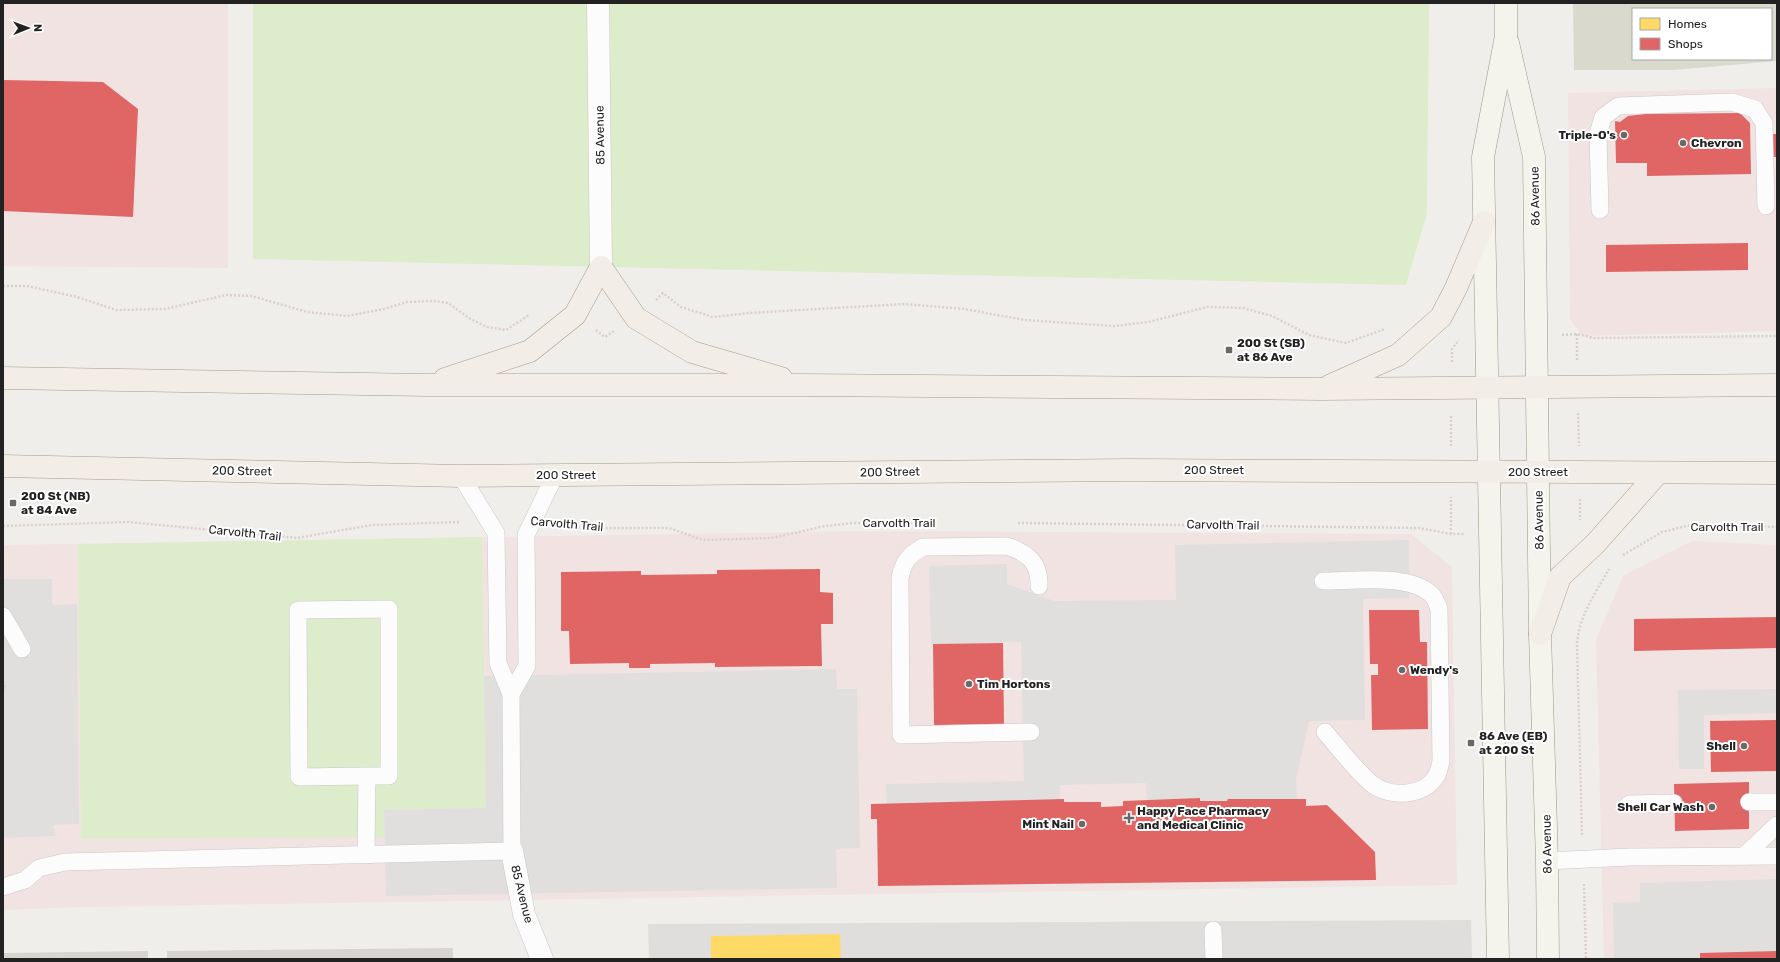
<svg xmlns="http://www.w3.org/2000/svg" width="1780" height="962" font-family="Rubik,sans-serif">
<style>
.residential{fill:#dfdedc}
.commercial{fill:#f1e3e1}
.construction{fill:#d9d9cd;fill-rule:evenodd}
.grass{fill:#ddeccb}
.parking{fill:#e0dfde}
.homes{fill:#ffd966}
.shops{fill:#e06666}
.building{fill:#d7d4d2}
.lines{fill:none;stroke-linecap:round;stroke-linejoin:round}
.lane-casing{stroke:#c9c8c7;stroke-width:18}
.street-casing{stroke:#c9c8c7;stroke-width:23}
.secondary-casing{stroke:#999a82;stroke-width:23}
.primary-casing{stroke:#a79c86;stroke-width:23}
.path{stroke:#dccecd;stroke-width:2.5;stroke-dasharray:2 2;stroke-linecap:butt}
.lane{stroke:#fdfcfc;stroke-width:17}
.street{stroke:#fdfcfc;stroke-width:22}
.secondary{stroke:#f4f4ed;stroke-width:22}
.primary{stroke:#f3ede7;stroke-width:22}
.poi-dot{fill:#6a6968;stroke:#fff;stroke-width:1.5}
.labels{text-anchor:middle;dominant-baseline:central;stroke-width:4;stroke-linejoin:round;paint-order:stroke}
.street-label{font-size:12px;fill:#222;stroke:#fff}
.poi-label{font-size:12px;font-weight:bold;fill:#222;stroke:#fff;text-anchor:start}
</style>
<rect width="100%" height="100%" fill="#f0eeeb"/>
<polygon class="residential" points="1471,920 1472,959 649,959 648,924"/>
<g class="commercial">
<polygon points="3,3 228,3 228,268 3,266"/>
<polygon points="1777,88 1777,331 1582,336 1570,319 1568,93"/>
<polygon points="869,531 1411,534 1452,567 1457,885 82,907 3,910 3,545"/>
<polygon points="1692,541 1777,545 1777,959 1604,959 1596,640 1623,576"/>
</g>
<path class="construction" d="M 1573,3 L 1777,3 L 1777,61 L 1674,70 L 1574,70 ZM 1633,9 L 1771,9 L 1771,59 L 1633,59 Z"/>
<g class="grass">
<polygon points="253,3 1429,3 1427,213 1406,285 253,259"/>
<polygon points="482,537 486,808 384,810 384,837 81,839 78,544"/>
</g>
<g class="parking">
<polygon points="1409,540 1409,598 1363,599 1365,720 1309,721 1296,779 1297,804 1147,806 1146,783 1060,785 1060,803 887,806 886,784 1024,781 1021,642 931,644 929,566 1007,564 1007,584 1054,601 1176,600 1175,545"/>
<polygon points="3,579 52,579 52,603 54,605 77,604 79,824 53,825 56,836 3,838"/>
<polygon points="836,669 837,689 857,689 860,848 836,849 837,888 386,896 384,810 486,808 484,676"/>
<polygon points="1777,689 1777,713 1704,715 1704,769 1679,769 1678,690"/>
<polygon points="1777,879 1777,959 1614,959 1613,903 1640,902 1640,883"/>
</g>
<polygon class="homes" points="840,934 841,959 711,959 711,936"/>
<g class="shops">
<polygon points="3,80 103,82 138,109 133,217 3,211"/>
<polygon points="1740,113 1750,123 1751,174 1647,176 1647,163 1616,163 1615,121 1620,122 1628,116 1645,114"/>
<rect x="1770" y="134" width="7" height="23"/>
<polygon points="1748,243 1748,270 1606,272 1606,245"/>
<polygon points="820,569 820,592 833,593 833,624 821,624 822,666 715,667 715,663 650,664 650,668 629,668 629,663 570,664 569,631 561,631 561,572 641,571 641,575 717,574 717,570"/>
<polygon points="1369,610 1419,610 1420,642 1427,642 1428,729 1372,730 1371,675 1378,675 1378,664 1370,664"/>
<polygon points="1777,617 1777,648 1634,651 1634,619"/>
<polygon points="1003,643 1004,724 934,725 933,644"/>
<polygon points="1777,720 1777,771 1711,772 1710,721"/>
<polygon points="1749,782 1749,829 1675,831 1674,784"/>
<polygon points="1200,798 1200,801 1227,801 1228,799 1306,799 1306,806 1327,805 1375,852 1376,880 878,886 877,819 871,819 871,804 1064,799 1064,802 1101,802 1101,807 1123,806 1123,801"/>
<polygon points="1777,951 1777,959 1700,959 1700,953"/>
</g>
<g class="building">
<polygon points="453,948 453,959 167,959 167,951"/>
<polygon points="148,951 148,959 3,959 3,953"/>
</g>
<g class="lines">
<defs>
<g id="lane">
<polyline points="1600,210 1598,134 1603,117 1618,106 1732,102 1755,109 1764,123 1766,206"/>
<path d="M 1323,581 C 1352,581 1410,573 1432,595 C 1435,598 1437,604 1439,609 L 1441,761 C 1440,765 1439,771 1437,775 C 1425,797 1390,798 1372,784 C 1357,772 1338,747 1325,732"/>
<polyline points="3,616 22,649"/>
<polyline points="511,694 527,666 526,535 555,475"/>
<path d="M 1031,732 L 901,735 L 900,578 C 903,562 909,555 923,547 L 1007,546 C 1028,553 1040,563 1039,586"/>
<polyline points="1749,802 1777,802"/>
<polyline points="1629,804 1674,803"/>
<polyline points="366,855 367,776 389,776 389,609 298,610 299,777 367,776"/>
<polyline points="1744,856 1777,825"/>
<polyline points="1547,861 1630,857 1777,856"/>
<polyline points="3,887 25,880 39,868 65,862 512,851 511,694 498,663 496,533 461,476"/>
<polyline points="1213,930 1214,959"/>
</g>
<g id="street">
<polyline points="598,3 601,267"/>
<polyline points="512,851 524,914 542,959"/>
</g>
<g id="secondary">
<polyline points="1508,43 1534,157 1540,634 1547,861 1548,959"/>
<polyline points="1498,959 1483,157 1506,36 1506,3"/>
</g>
<g id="primary">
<polyline points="3,378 427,385 803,385 1322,389 1777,385"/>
<polyline points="445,379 530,351 575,315 601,267 636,318 692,352 781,378"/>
<polyline points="1329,386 1398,355 1441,317 1456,288 1484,222"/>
<polyline points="3,466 461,476 1132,470 1777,473"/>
<polyline points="1540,634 1560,577 1596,543 1658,473"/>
</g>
</defs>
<use href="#lane" class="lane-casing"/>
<use href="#street" class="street-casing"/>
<use href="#secondary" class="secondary-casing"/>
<use href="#primary" class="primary-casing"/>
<g class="path">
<polyline points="3,286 27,286 77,297 116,310 165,309 226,295 252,296 307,312 347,316 384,309 407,302 434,301 448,303 469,318 487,327 506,330 529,315"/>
<polyline points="656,300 663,293 681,307 713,317 749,313 904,304 964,309 1025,320 1114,326 1148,322 1207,307 1243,308 1272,316 1309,335 1346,343 1385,329"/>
<polyline points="596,330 605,337 614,331"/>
<polyline points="1577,334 1577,360"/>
<polyline points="1562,335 1577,334 1594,338 1777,336"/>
<polyline points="1452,362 1452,349 1459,340"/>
<polyline points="1578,413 1579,446"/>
<polyline points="1451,446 1451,415"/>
<polyline points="1580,499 1580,520"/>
<polyline points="1018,523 1419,528 1451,534 1464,534"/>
<polyline points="558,524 581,528 669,528 703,540 772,538 825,526 854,523 915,523"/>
<polyline points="3,526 128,522 297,538 372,525 461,522"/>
<polyline points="1451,534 1451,497"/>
<polyline points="1623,555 1662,532 1695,524 1777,527"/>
<polyline points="3,682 6,688 3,689"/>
<path d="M 1582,835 L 1577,644 C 1579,616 1595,594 1609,569"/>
<polyline points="1584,884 1586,959"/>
</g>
<use href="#lane" class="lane"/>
<use href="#street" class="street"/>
<use href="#secondary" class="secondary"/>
<use href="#primary" class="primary"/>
</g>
<g class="poi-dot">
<circle cx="1624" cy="135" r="4"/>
<circle cx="1683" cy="143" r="4"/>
<rect x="1225" y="346" width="8" height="8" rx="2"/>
<rect x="9" y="499" width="8" height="8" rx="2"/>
<circle cx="1402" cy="670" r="4"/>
<circle cx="969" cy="684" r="4"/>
<rect x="1467" y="739" width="8" height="8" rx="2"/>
<circle cx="1744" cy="746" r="4"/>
<circle cx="1712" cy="807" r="4"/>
<path d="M1127 812h4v4h4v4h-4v4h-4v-4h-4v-4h4z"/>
<circle cx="1082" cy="824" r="4"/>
</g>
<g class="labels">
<g class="street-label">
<text transform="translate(600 135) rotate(-91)">85 Avenue</text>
<text transform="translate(1535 196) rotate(-91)">86 Avenue</text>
<text x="1214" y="470">200 Street</text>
<text transform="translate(242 471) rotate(1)">200 Street</text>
<text transform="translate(890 472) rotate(-1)">200 Street</text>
<text x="1538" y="472">200 Street</text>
<text x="566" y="475">200 Street</text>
<text transform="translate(1539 520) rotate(-91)">86 Avenue</text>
<text x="899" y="523">Carvolth Trail</text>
<text transform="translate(567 524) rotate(5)">Carvolth Trail</text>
<text transform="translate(1223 525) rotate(1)">Carvolth Trail</text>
<text x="1727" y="527">Carvolth Trail</text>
<text transform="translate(245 533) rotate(6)">Carvolth Trail</text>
<text transform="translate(1547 844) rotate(-91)">86 Avenue</text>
<text transform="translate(522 894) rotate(76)">85 Avenue</text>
</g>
<g class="poi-label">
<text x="1616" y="135" text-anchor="end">Triple-O's</text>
<text x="1691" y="143">Chevron</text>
<text x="1237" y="343">200 St (SB)<tspan x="1237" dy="14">at 86 Ave</tspan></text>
<text x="21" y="496">200 St (NB)<tspan x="21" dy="14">at 84 Ave</tspan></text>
<text x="1410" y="670">Wendy's</text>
<text x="977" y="684">Tim Hortons</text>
<text x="1479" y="736">86 Ave (EB)<tspan x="1479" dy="14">at 200 St</tspan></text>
<text x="1736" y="746" text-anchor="end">Shell</text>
<text x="1704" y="807" text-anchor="end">Shell Car Wash</text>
<text x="1137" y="811">Happy Face Pharmacy<tspan x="1137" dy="14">and Medical Clinic</tspan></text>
<text x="1074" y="824" text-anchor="end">Mint Nail</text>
</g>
</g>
<rect width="1780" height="962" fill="none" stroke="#222222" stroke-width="8"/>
<rect x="1632" y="8" width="140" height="52" fill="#ffffff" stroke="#a7a7a7"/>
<rect x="1640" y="18" width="20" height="12" fill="#ffd966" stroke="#a7a7a7"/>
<text x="1668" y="28" font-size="12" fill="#222222">Homes</text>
<rect x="1640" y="38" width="20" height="12" fill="#e06666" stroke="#a7a7a7"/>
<text x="1668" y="48" font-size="12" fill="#222222">Shops</text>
<g transform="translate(28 28) rotate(89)" stroke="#ffffff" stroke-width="3" paint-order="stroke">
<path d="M0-3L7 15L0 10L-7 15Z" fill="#222222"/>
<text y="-6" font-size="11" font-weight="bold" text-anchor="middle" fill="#222222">N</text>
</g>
</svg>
